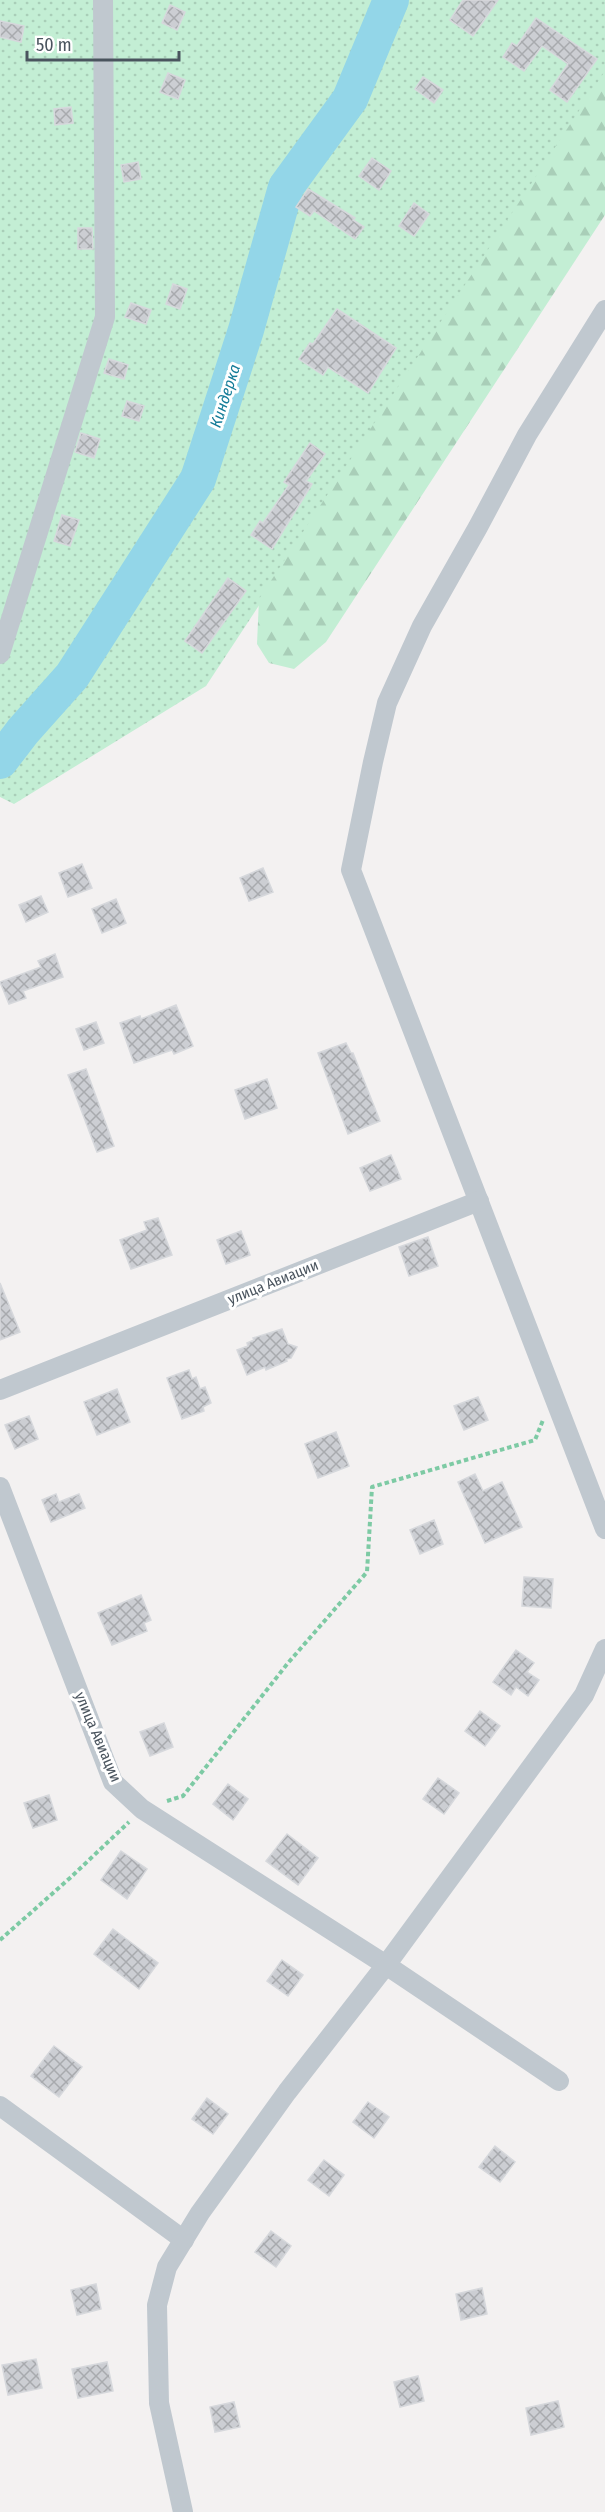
<svg xmlns="http://www.w3.org/2000/svg" width="605" height="2512" font-family="'Fira Sans Condensed',sans-serif">
<style>
.grass{fill:url(#grass-dots)}
.forest{fill:url(#forest-firs)}
.lines{fill:none;stroke-linecap:round;stroke-linejoin:round}
.river{stroke:#93d6e8;stroke-width:36}
.building{fill:url(#building-cross-hatch);stroke:#d6d8dc;stroke-width:1.5}
.path{stroke:#7dcaa4;stroke-width:4;stroke-dasharray:4.5 3;stroke-linecap:butt}
.minor{stroke:#c0c8cf;stroke-width:20}
.labels{text-anchor:middle;dominant-baseline:central;stroke-width:6;stroke-linejoin:round;paint-order:stroke}
.street-label{font-size:15px;fill:#4a545e;stroke:#fff}
.water-label{font-size:16px;font-style:italic;fill:#147c98;stroke:#fff}
</style>
<defs>
<pattern id="grass-dots" width="8" height="8" patternUnits="userSpaceOnUse" patternTransform="scale(1.5)"><rect width="8" height="8" fill="#c3eed4"/><path d="M2 2h.1M6 6h.1" fill="none" stroke="#a9ceb8" stroke-width="1.8" stroke-linecap="round"/></pattern>
<pattern id="forest-firs" width="22" height="20" patternUnits="userSpaceOnUse" patternTransform="scale(1.5)"><rect width="22" height="20" fill="#c3eed4"/><path d="M5 1l3.5 6h-7zM16 11l3.5 6h-7z" fill="#a9ceb8"/></pattern>
<pattern id="building-cross-hatch" width="8" height="8" patternUnits="userSpaceOnUse" patternTransform="scale(1.5)"><rect width="8" height="8" fill="#ccced3"/><path d="M0 0l8 8M0 8l8-8" fill="none" stroke="#a8aaae"/></pattern>
</defs>
<rect width="100%" height="100%" fill="#f3f1f1"/>
<polygon class="grass" points="0,0 605,0 605,80 206,686 14,804 0,797"/>
<polygon class="forest" points="605,71 605,215 326,642 294,669 269,663 257,644 259,599"/>
<g class="lines">
<polyline class="river" points="0,761 23,731 72,676 198,479 246,330 286,187 350,99 391,0"/>
</g>
<g class="building">
<polygon points="463,0 498,0 473,36 450,20"/>
<polygon points="170,5 185,12 177,30 162,23"/>
<polygon points="536,18 597,59 567,102 550,90 568,64 542,46 524,71 503,57 512,43 517,46"/>
<polygon points="0,21 24,26 21,42 0,37"/>
<polygon points="168,73 185,80 178,99 160,92"/>
<polygon points="423,77 443,90 434,103 415,89"/>
<polygon points="71,107 73,123 55,125 54,109"/>
<polygon points="372,158 391,171 379,190 359,176"/>
<polygon points="138,162 141,179 124,182 121,165"/>
<polygon points="308,189 355,218 353,220 364,227 355,239 314,211 310,216 296,207"/>
<polygon points="414,203 429,214 414,236 399,226"/>
<polygon points="78,228 92,228 93,249 78,249"/>
<polygon points="173,284 187,289 180,309 166,304"/>
<polygon points="131,303 151,310 146,324 125,317"/>
<polygon points="337,309 396,348 368,393 328,367 323,375 299,359 310,343 313,344"/>
<polygon points="109,359 128,365 124,379 104,373"/>
<polygon points="127,401 144,406 139,421 122,416"/>
<polygon points="81,433 100,439 94,458 75,452"/>
<polygon points="310,443 325,454 306,481 312,484 272,549 251,535 260,521 263,523 289,485 284,482"/>
<polygon points="62,515 79,520 70,546 54,541"/>
<polygon points="228,578 246,591 202,653 185,641"/>
<polygon points="82,864 92,888 68,897 59,873"/>
<polygon points="263,868 273,892 249,901 240,878"/>
<polygon points="41,896 48,912 26,922 19,905"/>
<polygon points="116,899 126,923 102,933 92,909"/>
<polygon points="55,954 63,977 23,991 26,998 9,1004 0,982 41,967 38,961"/>
<polygon points="176,1005 193,1046 174,1054 172,1050 134,1063 120,1023 140,1016 141,1019"/>
<polygon points="96,1022 104,1043 84,1050 76,1029"/>
<polygon points="346,1043 351,1053 353,1053 380,1121 348,1134 318,1053"/>
<polygon points="86,1069 114,1146 97,1152 68,1075"/>
<polygon points="267,1079 277,1108 245,1119 235,1090"/>
<polygon points="391,1155 401,1179 370,1191 360,1168"/>
<polygon points="158,1218 172,1255 131,1269 120,1240 147,1230 144,1222"/>
<polygon points="241,1231 250,1255 226,1264 217,1240"/>
<polygon points="428,1237 438,1266 409,1276 399,1247"/>
<polygon points="0,1283 20,1332 0,1340"/>
<polygon points="282,1329 288,1344 297,1347 291,1358 286,1359 287,1361 266,1370 265,1367 247,1375 237,1350 248,1346 247,1343 254,1340 253,1338"/>
<polygon points="189,1370 192,1379 196,1377 200,1389 205,1387 211,1403 203,1407 204,1411 182,1419 167,1378"/>
<polygon points="117,1389 130,1422 97,1435 84,1402"/>
<polygon points="478,1397 488,1420 464,1430 454,1406"/>
<polygon points="29,1416 38,1439 15,1449 5,1425"/>
<polygon points="336,1432 349,1466 318,1478 305,1444"/>
<polygon points="475,1474 483,1491 502,1482 522,1527 485,1543 458,1482"/>
<polygon points="56,1494 59,1502 79,1494 85,1508 51,1522 42,1500"/>
<polygon points="434,1520 443,1544 420,1554 410,1530"/>
<polygon points="524,1577 553,1579 551,1608 522,1606"/>
<polygon points="141,1595 151,1620 144,1623 147,1631 112,1645 98,1613"/>
<polygon points="516,1650 534,1663 527,1672 539,1680 528,1696 516,1687 511,1695 493,1682"/>
<polygon points="480,1711 500,1726 485,1746 465,1731"/>
<polygon points="164,1723 173,1747 150,1756 140,1732"/>
<polygon points="438,1778 459,1793 444,1814 423,1799"/>
<polygon points="228,1784 248,1799 233,1820 213,1804"/>
<polygon points="49,1795 57,1820 33,1828 24,1803"/>
<polygon points="287,1834 318,1858 298,1885 266,1861"/>
<polygon points="121,1851 147,1869 127,1899 101,1880"/>
<polygon points="113,1929 158,1963 139,1989 94,1954"/>
<polygon points="282,1960 303,1975 288,1996 267,1981"/>
<polygon points="54,2046 82,2067 59,2097 31,2076"/>
<polygon points="207,2098 228,2114 213,2134 192,2119"/>
<polygon points="368,2102 389,2117 374,2138 353,2122"/>
<polygon points="495,2146 515,2162 500,2182 479,2167"/>
<polygon points="324,2160 344,2175 329,2196 308,2180"/>
<polygon points="271,2231 291,2246 276,2267 255,2252"/>
<polygon points="96,2284 101,2309 77,2315 71,2290"/>
<polygon points="482,2288 487,2314 461,2320 456,2294"/>
<polygon points="36,2359 42,2388 8,2395 2,2365"/>
<polygon points="107,2362 113,2391 78,2398 72,2369"/>
<polygon points="418,2376 424,2401 400,2407 394,2382"/>
<polygon points="558,2401 564,2427 531,2435 526,2408"/>
<polygon points="234,2402 240,2427 215,2432 210,2407"/>
</g>
<g class="lines">
<g class="path">
<polyline points="167,1801 183,1796 288,1663 367,1572 372,1487 535,1440 543,1420"/>
<polyline points="0,1940 70,1878 129,1822"/>
</g>
<g class="minor">
<polyline points="605,310 527,435 478,527 422,626 387,703 373,762 351,870 605,1529"/>
<polyline points="0,654 105,317 103,0"/>
<polyline points="0,1390 479,1201"/>
<polyline points="0,1487 113,1782 142,1809 386,1965 559,2081"/>
<polyline points="0,2106 184,2240"/>
<polyline points="183,2512 159,2403 157,2305 167,2267 200,2213 287,2092 386,1965 584,1695 605,1649"/>
</g>
</g>
<g class="labels">
<g class="street-label">
<text transform="translate(273 1282) rotate(-22)">улица Авиации</text>
<text transform="translate(98 1737) rotate(67)">улица Авиации</text>
</g>
<g class="water-label">
<text transform="translate(225 396) rotate(-72)">Киндерка</text>
</g>
</g>
<path d="M27 51v9h152v-9" fill="none" stroke="#4a545e" stroke-width="3"/>
<text x="36" y="51" font-size="18" fill="#4a545e" stroke="#ffffff" stroke-width="4.5" paint-order="stroke">50 m</text>
</svg>
